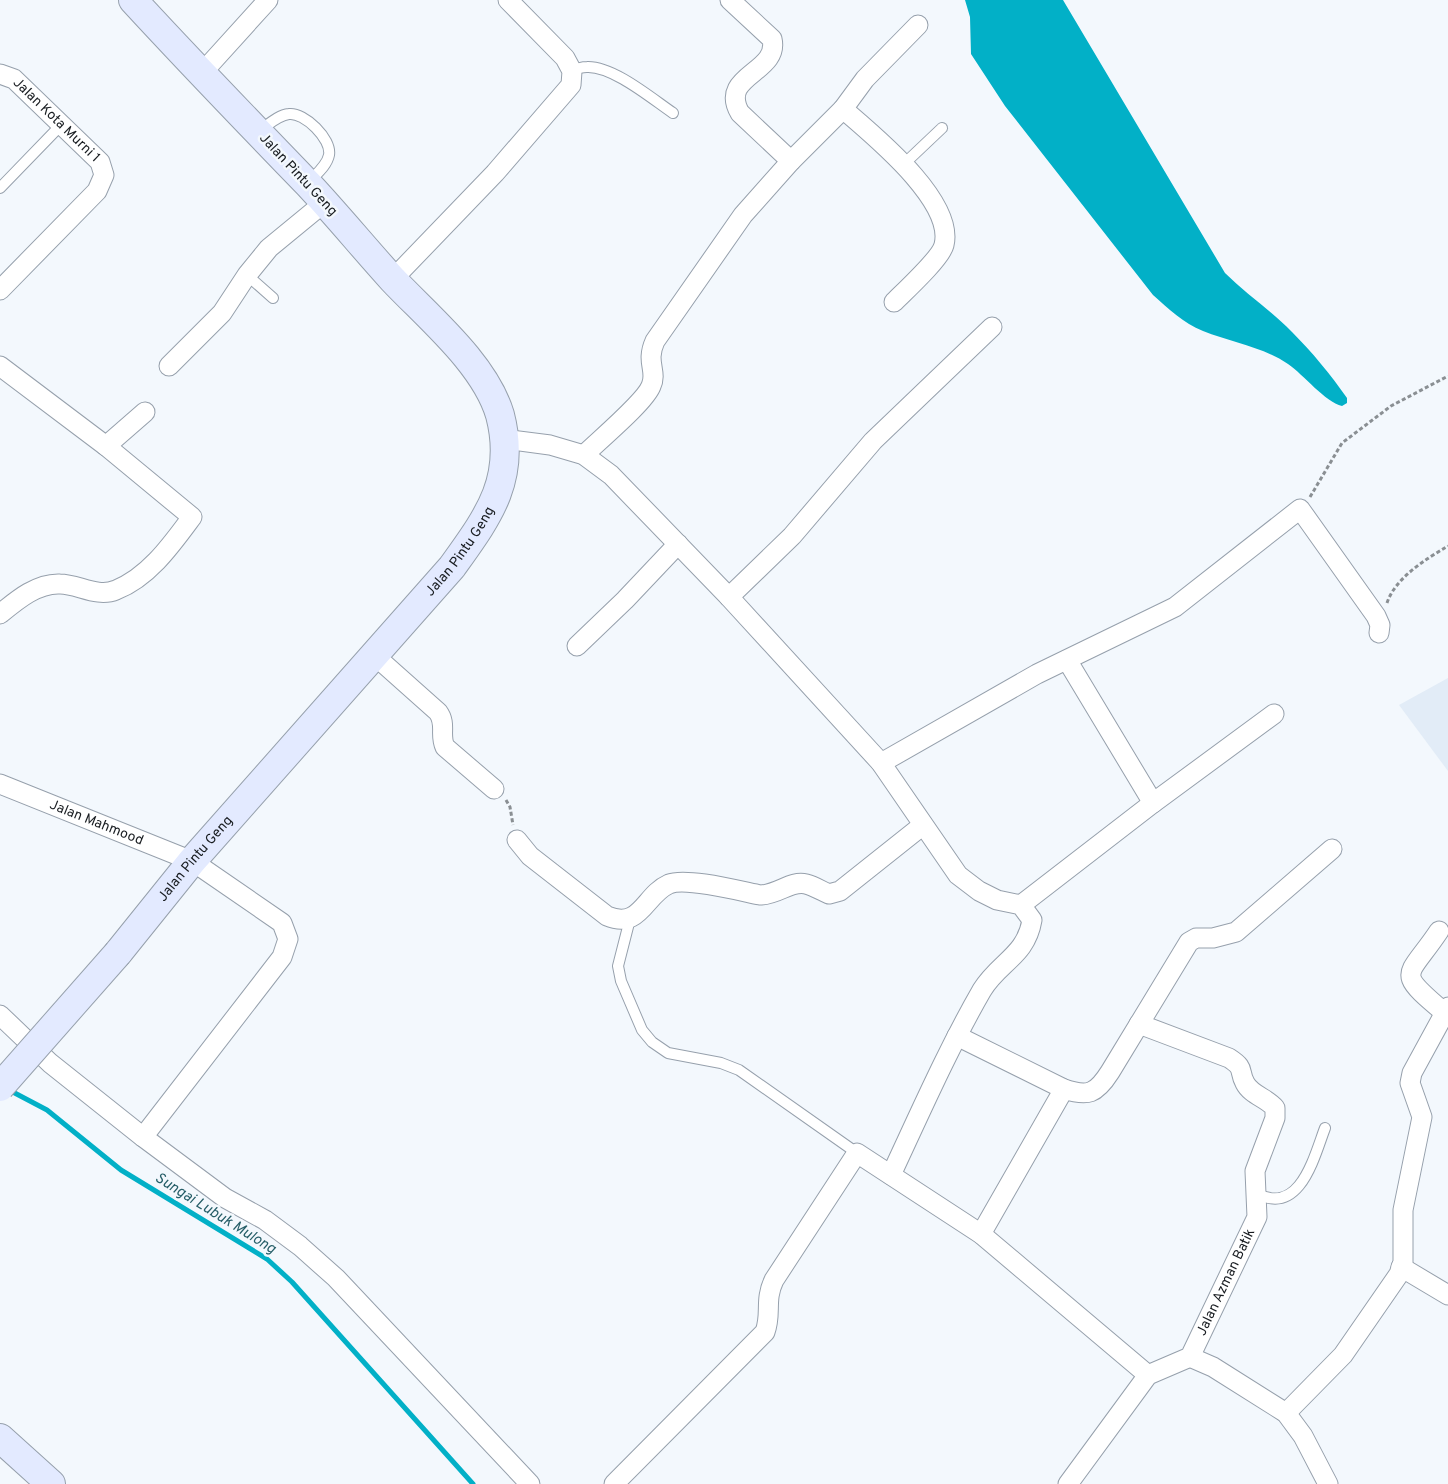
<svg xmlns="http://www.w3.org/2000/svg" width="1448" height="1484" font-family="Overpass,sans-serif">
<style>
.built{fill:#e2ecf7}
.water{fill:#02b0c7}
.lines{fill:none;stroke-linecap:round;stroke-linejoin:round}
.stream{stroke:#02b0c7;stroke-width:5}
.lane-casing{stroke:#96a0ac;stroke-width:12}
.street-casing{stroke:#96a0ac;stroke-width:21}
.secondary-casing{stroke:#96a0ac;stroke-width:30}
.path{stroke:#8a8f93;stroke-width:3;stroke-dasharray:4 2.5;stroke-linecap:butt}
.lane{stroke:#fff;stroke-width:10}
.street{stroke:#fff;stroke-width:19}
.secondary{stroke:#e3eaff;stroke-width:28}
.secondary-bridge-casing{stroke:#96a0ac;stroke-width:30;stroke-linecap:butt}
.secondary-bridge{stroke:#e3eaff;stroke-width:28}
.labels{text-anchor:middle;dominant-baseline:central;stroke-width:5;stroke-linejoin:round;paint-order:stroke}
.street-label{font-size:14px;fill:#181c20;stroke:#f3f8fd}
.water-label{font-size:15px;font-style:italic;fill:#265e68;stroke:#f3f8fd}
</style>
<rect width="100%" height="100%" fill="#f3f8fd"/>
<polygon class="built" points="1448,678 1448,771 1399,705"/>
<path class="water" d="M 965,0 L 1063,0 L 1225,273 C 1246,294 1272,311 1292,332 C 1312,352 1331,375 1347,398 L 1347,403 L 1342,406 C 1325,402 1304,375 1288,364 C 1263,347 1231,342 1203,331 C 1183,323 1169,309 1153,295 L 1005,106 L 971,54 L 970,17 Z"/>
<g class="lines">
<polyline class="stream" points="9,1090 47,1110 121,1170 267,1259 292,1282 473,1484"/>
<defs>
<g id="lane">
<path d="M 572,71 C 576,69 582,67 587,67 C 613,66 651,98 673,113"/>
<path d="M 259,131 C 268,125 278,115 289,114 C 304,112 332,139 329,155 C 327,166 315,175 308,183"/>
<polyline points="904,164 942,128"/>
<polyline points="0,188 62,124"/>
<polyline points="247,275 273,298"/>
<polyline points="630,919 618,966 621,981 642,1030 652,1042 668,1053 721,1063 739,1070 857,1153"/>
<path d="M 1256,1193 C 1300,1217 1314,1157 1325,1128"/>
</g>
<g id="street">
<path d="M 730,0 L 772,39 C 780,73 718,75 740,113 L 791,161"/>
<path id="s1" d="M 0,74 L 14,79 L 100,162 L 104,175 L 97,191 L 0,290"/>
<polyline points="201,74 268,0"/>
<path d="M 843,109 C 873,135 955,201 944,245 C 941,258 905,291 894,302"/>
<polyline points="393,279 495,173 571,85 572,71 565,58 508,0"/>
<path d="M 0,366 L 106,446 L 192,517 C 172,544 149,577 116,590 C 97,598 78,584 60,584 C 37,583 17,600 0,614"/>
<polyline points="169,366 222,313 247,275 269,248 325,202"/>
<path d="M 504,439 L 550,445 L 584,455 L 611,475 L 729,597 L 881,763 L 958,875 L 979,891 L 997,900 L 1021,905 L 1032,920 C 1026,956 999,962 982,990 C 948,1049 920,1113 891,1175"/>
<polyline points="106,446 145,412"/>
<path d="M 584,455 C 598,441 645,402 651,386 C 658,371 645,363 655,341 L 743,215 L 791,161 L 843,109 L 865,79 L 918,25"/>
<polyline points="729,597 792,536 873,441 992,327"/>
<polyline points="577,646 625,600 678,544"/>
<path d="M 374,655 L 438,712 C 447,724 439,735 445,747 L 494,789"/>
<polyline points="1067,660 1153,803"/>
<polyline points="881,763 1037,674 1175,607 1300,509 1376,616 1380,625 1379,633"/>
<path id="s2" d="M 0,784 L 192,861 L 282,923 L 288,939 L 282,957 L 143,1137"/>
<path d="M 517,840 L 530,856 L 607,916 C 641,930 644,895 669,884 C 686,877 740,891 760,895 C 778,895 791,880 806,884 C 814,886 822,891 829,894 L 840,891 L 923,825"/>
<polyline points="1021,905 1153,803 1274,714"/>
<path d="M 1439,931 C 1407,979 1394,970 1445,1013"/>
<polyline points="0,1015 50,1063 143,1137 225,1198 265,1220 300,1246 336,1278 530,1484"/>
<path d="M 957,1036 L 1064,1089 C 1088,1097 1096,1094 1110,1072 L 1189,942 L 1196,938 L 1213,938 L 1236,932 L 1332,849"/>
<polyline points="981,1234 1064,1089"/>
<polyline points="1401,1267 1448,1295"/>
<polyline points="1190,1357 1213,1367 1286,1413 1303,1436 1328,1484"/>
<polyline points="1286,1413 1343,1355 1399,1274 1403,1262 1403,1210 1422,1117 1410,1083 1412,1073 1448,1007"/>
<path d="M 614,1484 L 765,1332 C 772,1313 764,1301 774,1280 L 857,1153 L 981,1234 L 1148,1375"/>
<path id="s3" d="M 1068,1484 L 1148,1375 L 1190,1357 L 1257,1217 L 1255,1171 L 1275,1118 L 1275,1108 C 1267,1098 1251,1095 1245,1083 C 1238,1070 1246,1069 1229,1058 L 1139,1024"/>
</g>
<g id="secondary">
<path id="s4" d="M 118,953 L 192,861 L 452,567 C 487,518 517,480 500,415 C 485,364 429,318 393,280 C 364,248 337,215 308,184 C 249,123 190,62 133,0"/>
<polyline points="0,1438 51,1484"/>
</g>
</defs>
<use href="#lane" class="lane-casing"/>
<use href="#street" class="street-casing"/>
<use href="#secondary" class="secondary-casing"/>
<g class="path">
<polyline points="1310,497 1342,443 1391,406 1448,376"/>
<path d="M 1387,603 C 1395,578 1426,559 1448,546"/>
<polyline points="506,800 510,807 513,825"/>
</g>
<use href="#lane" class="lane"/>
<use href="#street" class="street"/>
<use href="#secondary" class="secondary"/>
<defs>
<polyline id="secondary-bridge" points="0,1087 118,953"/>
</defs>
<use href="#secondary-bridge" class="secondary-bridge-casing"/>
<use href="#secondary-bridge" class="secondary-bridge"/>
</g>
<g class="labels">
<g class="street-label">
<text stroke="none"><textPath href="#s1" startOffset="74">Jalan Kota Murni 1</textPath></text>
<text transform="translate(298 175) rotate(47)">Jalan Pintu Geng</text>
<text stroke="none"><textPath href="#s4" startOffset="528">Jalan Pintu Geng</textPath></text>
<text stroke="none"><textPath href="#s2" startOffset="104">Jalan Mahmood</textPath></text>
<text stroke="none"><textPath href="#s4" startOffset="122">Jalan Pintu Geng</textPath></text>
<text stroke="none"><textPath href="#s3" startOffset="264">Jalan Azman Batik</textPath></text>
</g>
<g class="water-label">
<text transform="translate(215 1214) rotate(32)">Sungai Lubuk Mulong</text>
</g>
</g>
</svg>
